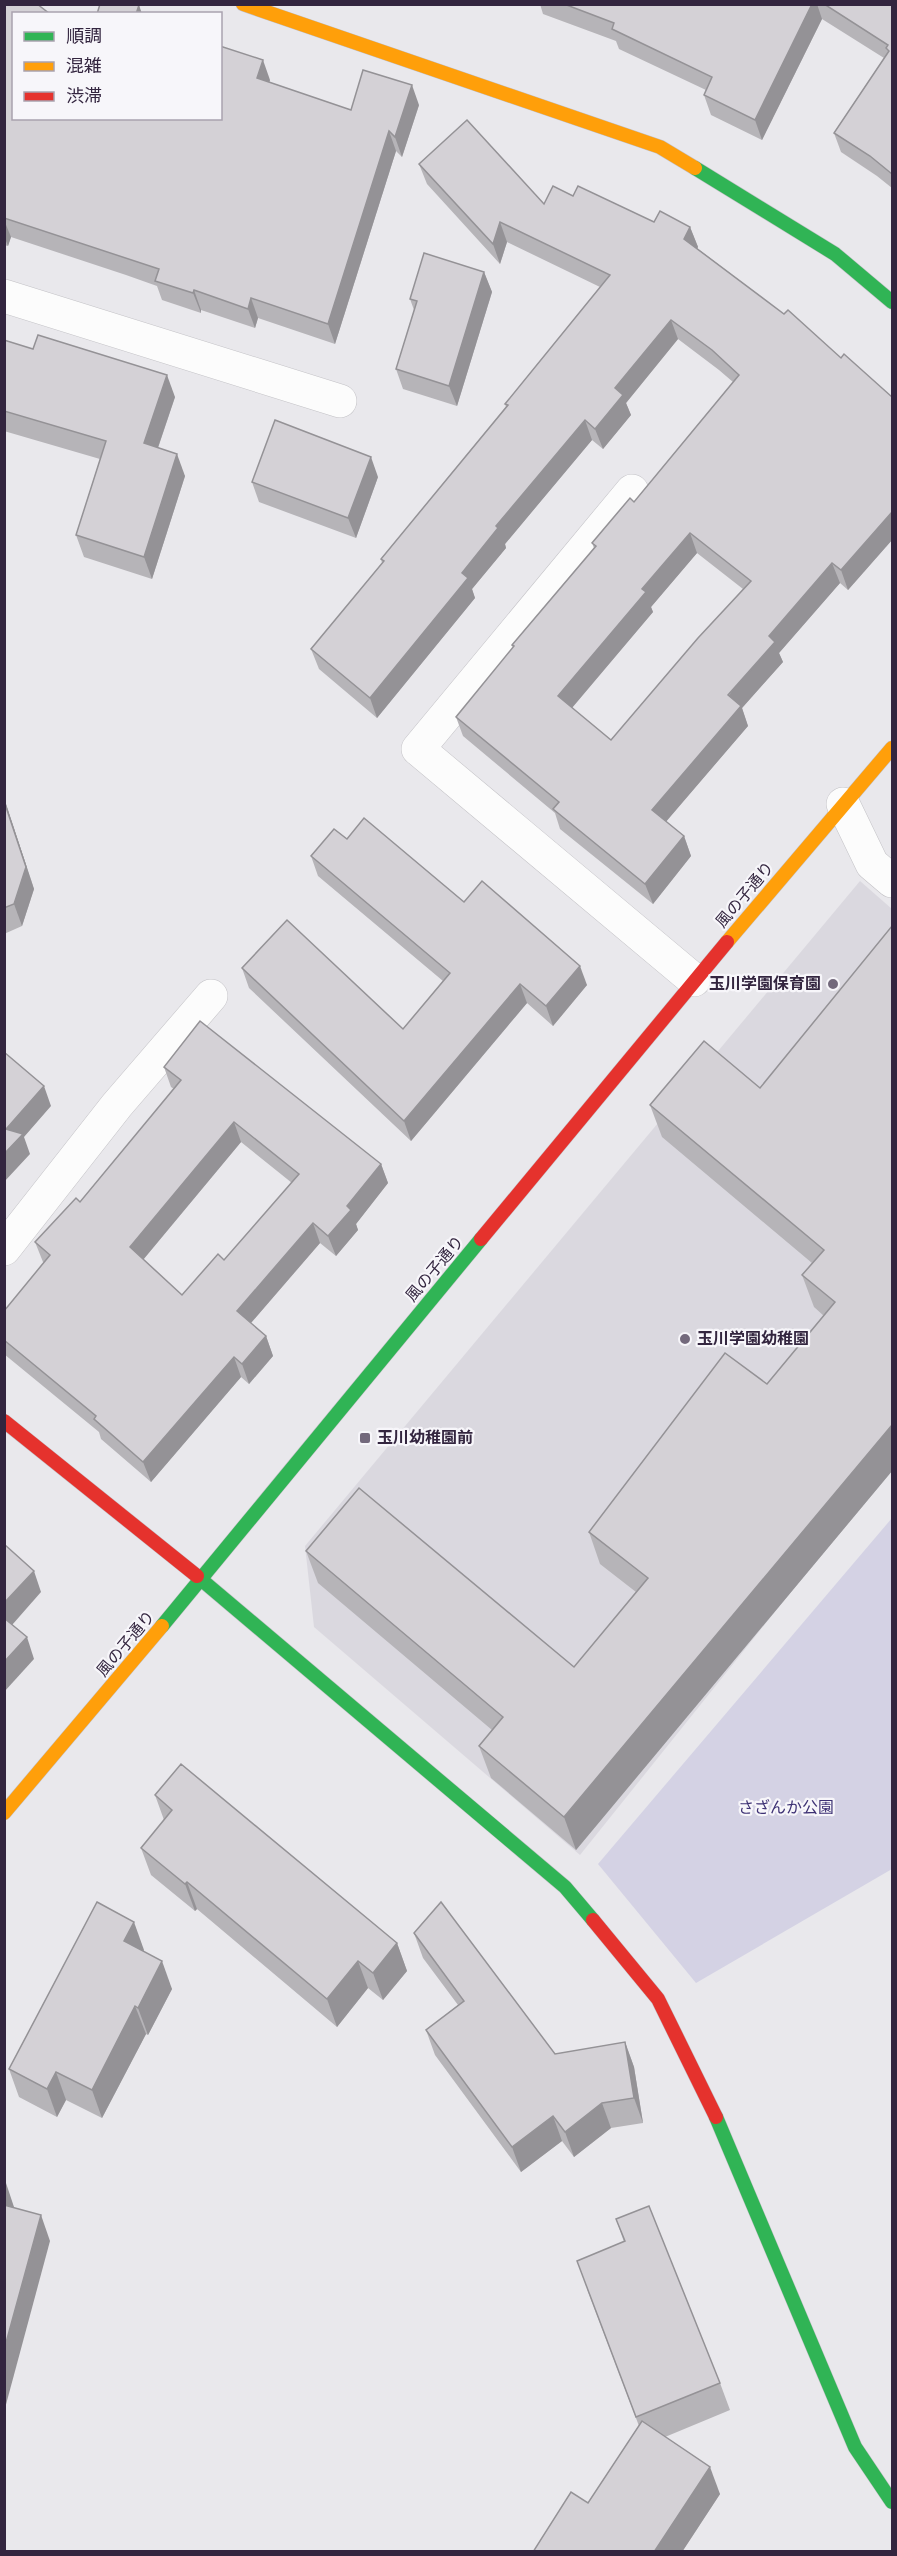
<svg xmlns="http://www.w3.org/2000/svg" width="897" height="2556" font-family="'Varela Round','Noto Sans JP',sans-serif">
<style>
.built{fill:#dad8df}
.green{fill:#d4d2e4}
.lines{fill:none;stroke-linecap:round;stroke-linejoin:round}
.street-casing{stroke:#c3c2c6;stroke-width:34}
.fast-casing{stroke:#c2c0c6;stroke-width:15}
.slow-casing{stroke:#c2c0c6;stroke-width:15}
.jam-casing{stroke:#c2c0c6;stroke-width:15}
.street{stroke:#fcfcfc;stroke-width:33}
.fast{stroke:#30b455;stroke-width:14}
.slow{stroke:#ff9f0a;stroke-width:14}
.jam{stroke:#e5322d;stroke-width:14}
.wall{fill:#b6b4b8;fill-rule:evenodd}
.shaded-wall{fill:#949296}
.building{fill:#d4d1d6;stroke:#949296;stroke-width:1.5;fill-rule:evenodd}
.poi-dot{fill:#73697c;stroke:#f7f6fa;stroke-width:2}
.labels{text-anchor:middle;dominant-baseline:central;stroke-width:4.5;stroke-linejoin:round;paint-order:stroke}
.street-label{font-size:16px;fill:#33253f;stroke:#f7f6fa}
.poi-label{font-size:16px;font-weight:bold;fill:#33253f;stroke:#f7f6fa;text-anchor:start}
.park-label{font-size:16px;fill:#3d3174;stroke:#f7f6fa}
</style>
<rect width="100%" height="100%" fill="#e9e8ec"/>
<polygon class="built" points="860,881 892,909 892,1466 580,1855 314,1627 305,1546"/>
<polygon class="green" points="892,1518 892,1869 696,1983 598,1864"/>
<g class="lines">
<defs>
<g id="street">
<polyline points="4,296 340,401"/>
<polyline points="632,491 418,749 694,980"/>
<polyline points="843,804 872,864 892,881"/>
<polyline points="4,1249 117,1105 211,996"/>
</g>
<g id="fast">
<polyline points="695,168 835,254 892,302"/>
<polyline points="197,1576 565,1887 593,1920"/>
<polyline points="162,1626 481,1239"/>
<polyline points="716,2117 855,2447 892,2502"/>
</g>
<g id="slow">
<polyline points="243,4 660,147 695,168"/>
<polyline points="727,942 892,748"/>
<polyline points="4,1813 162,1626"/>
</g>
<g id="jam">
<polyline points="481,1239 727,942"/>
<polyline points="4,1421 197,1576"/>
<polyline points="593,1920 658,1999 716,2117"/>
</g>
</defs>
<use href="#street" class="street-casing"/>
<use href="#fast" class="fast-casing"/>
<use href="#slow" class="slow-casing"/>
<use href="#jam" class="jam-casing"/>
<use href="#street" class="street"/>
<use href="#fast" class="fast"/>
<use href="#slow" class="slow"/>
<use href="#jam" class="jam"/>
</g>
<g class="wall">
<polygon points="4,4 14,118 270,80 269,82 351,110 419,105 402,157 396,151 335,344 258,318 255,328 201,310 201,313 162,300 157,286 126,275 11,237 8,246 4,245"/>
<polygon points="540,4 892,4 892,188 877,176 841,152 834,133 884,58 822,19 762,140 711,115 704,95 706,90 619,49 616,41 543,14"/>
<path d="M 419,164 L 544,204 L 573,196 L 654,222 L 690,227 L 698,247 L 697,248 L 892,397 L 892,540 L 848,590 L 840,583 L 779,653 L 783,662 L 742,708 L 748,726 L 666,821 L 684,836 L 691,856 L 653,904 L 560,829 L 555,813 L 463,736 L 456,717 L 513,648 L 512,645 L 594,548 L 592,543 L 634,502 L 733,382 L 719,370 L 678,339 L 626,403 L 631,415 L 603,449 L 592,440 L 505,544 L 506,548 L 472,589 L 475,598 L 377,718 L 319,669 L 311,649 L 382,563 L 381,559 L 506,407 L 505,404 L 600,287 L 507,242 L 500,264 L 427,184 ZM 697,553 L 743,589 L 611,740 L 572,708 L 653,612 L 651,607 Z"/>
<polygon points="484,272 492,292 457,406 403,389 396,369 414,310 410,299"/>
<polygon points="4,340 175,397 158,448 185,476 152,579 84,557 76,535 100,459 4,431"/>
<polygon points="378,477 356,538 259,502 252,482"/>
<polygon points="4,798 34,889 22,926 4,934"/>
<polygon points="347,839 464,902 587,985 553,1026 527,1003 411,1141 249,988 242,968 403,1029 443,981 318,876 311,856"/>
<polygon points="892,926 892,1471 576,1850 491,1778 479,1746 492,1730 318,1583 306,1551 574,1667 636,1592 600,1564 589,1532 767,1384 824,1316 814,1307 802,1275 812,1263 662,1137 650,1105 760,1088"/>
<path d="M 164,1067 L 381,1164 L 388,1183 L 356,1224 L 358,1230 L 336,1256 L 320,1243 L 251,1323 L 266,1336 L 273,1356 L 249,1384 L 241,1377 L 151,1482 L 101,1439 L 99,1432 L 4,1354 L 4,1311 L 44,1263 L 43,1262 L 35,1242 L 80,1202 L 174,1089 L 171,1087 ZM 241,1142 L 292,1183 L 224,1260 L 182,1295 L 143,1260 Z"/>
<polygon points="155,1795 397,1943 407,1971 383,2000 368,1988 337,2027 197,1909 195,1911 151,1875 141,1848 164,1820"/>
<polygon points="414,1933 555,2054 625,2042 634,2067 643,2123 611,2128 574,2157 562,2141 521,2172 435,2055 426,2030 458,2005 423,1958"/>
<polygon points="144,1950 144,1951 172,1989 148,2035 146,2034 102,2118 66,2100 57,2117 19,2097 9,2069"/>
<polygon points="616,2219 720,2383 730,2410 665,2437 720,2494 682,2552 533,2552 588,2503 639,2426 587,2289 624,2242"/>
</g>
<g class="shaded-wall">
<polygon points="812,4 817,4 822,19 762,140 755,120"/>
<polygon points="139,5 142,14 136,14"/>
<polygon points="263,60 270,80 264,98 257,78"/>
<polygon points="412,85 419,105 402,157 395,137"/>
<polygon points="389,131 396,151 335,344 328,324"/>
<polygon points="4,220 11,237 8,246 4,236"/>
<polygon points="500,222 507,242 500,264 493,244"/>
<polygon points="690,227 698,247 692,259 684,239"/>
<polygon points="484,272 492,292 457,406 449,386"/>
<polygon points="194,290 201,310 201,313 193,293"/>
<polygon points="251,298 258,318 255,328 248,309"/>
<polygon points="671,320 678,339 626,403 631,415 603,449 595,429 615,388"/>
<polygon points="167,375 175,397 152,465 144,443"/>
<polygon points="585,420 592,440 505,544 506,548 472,589 475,598 377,718 370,698 496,526"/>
<polygon points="177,454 185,476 152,579 144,557"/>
<polygon points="371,457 378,477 356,538 348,518"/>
<polygon points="892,512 892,540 848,590 841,570"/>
<polygon points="690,533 697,553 651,607 653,612 565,716 558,696 642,589"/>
<polygon points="832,563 840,583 779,653 783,662 742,708 748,726 659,830 652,810 769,636"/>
<polygon points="4,798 34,889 22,926 14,904"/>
<polygon points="684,836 691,856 653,904 645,884"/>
<polygon points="580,966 587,985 553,1026 546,1006"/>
<polygon points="520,984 527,1003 411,1141 404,1121"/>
<polygon points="44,1086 51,1106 24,1137 30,1154 4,1182 4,1154 6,1129"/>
<polygon points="234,1122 241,1142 137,1267 130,1247"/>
<polygon points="381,1164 388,1183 356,1224 358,1230 336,1256 328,1236 347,1206"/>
<polygon points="313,1223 320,1243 244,1331 237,1311"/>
<polygon points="266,1336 273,1356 249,1384 242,1364"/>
<polygon points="234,1357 241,1377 151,1482 143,1462"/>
<polygon points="892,1425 892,1471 576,1850 564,1817"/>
<polygon points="34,1571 41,1592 5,1633 4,1603"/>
<polygon points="27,1637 34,1659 4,1692 4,1662"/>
<polygon points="187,1882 197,1909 195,1911 185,1884"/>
<polygon points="134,1922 144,1950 134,1968 124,1941"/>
<polygon points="397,1943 407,1971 383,2000 373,1973"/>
<polygon points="162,1961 172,1989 148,2035 138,2008"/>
<polygon points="358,1961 368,1988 337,2027 327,1999"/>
<polygon points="135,2006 146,2034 102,2118 92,2090"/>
<polygon points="625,2042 634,2067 643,2123 634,2098"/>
<polygon points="56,2072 66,2100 57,2117 47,2089"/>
<polygon points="602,2103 611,2128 574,2157 565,2132"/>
<polygon points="553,2116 562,2141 521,2172 512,2147"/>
<polygon points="6,2183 15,2210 4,2217 4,2187"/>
<polygon points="41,2215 50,2241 4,2412 4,2350"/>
<polygon points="710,2467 720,2494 682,2552 654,2552"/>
</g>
<g class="building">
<polygon points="4,4 37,4 50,14 14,14 14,118 220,118 220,46 263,60 257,78 351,110 363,70 412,85 395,137 389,131 328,324 251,298 248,309 194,290 193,293 155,281 159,269 4,218"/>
<polygon points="100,4 139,4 139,5 136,14 97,14"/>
<polygon points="564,4 812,4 755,120 704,95 712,77 612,29 614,23"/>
<polygon points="824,4 892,4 892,174 870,156 834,133 889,51 886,48 888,45"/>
<path d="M 467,120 L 544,204 L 553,186 L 573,196 L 578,186 L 654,222 L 660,211 L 690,227 L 684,239 L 784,314 L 788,310 L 841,358 L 844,354 L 892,397 L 892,512 L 841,570 L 832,563 L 769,636 L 775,642 L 728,695 L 741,706 L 652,810 L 684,836 L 645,884 L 553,809 L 559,802 L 456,717 L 514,646 L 512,645 L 596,546 L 592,543 L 630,498 L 634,502 L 739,375 L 712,350 L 671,320 L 615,388 L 623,395 L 595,429 L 585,420 L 496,526 L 498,528 L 462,573 L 468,578 L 370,698 L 311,649 L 384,561 L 381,559 L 508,405 L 505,404 L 610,275 L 500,222 L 493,244 L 419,164 ZM 690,533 L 751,581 L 698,638 L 611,740 L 558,696 L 646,592 L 642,589 Z"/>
<polygon points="424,253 484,272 449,386 396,369 417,301 410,299"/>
<polygon points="38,335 167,375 144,443 177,454 144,557 76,535 106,441 4,411 4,340 33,349"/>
<polygon points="275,420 371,457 348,518 252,482"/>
<polygon points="4,801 26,867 14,904 4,908"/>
<polygon points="364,818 464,902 482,881 580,966 546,1006 520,984 404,1121 242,968 287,920 403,1029 450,973 311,856 334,829 347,839"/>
<polygon points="892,926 892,1425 564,1817 479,1746 503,1717 306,1551 359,1488 574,1667 648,1578 589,1532 725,1353 767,1384 835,1302 802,1275 824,1250 650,1105 704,1041 760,1088"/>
<path d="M 200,1021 L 381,1164 L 347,1206 L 351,1210 L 328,1236 L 313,1223 L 237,1311 L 266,1336 L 242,1364 L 234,1357 L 143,1462 L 94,1419 L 96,1416 L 4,1340 L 4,1311 L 50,1255 L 35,1242 L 76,1198 L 80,1202 L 181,1080 L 164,1067 ZM 234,1122 L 299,1174 L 224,1260 L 218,1254 L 182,1295 L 130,1247 Z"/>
<polygon points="4,1052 44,1086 6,1129 23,1134 4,1154"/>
<polygon points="4,1544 34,1571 4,1603"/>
<polygon points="4,1618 27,1637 4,1662"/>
<polygon points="181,1764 397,1943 373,1973 358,1961 327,1999 187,1882 185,1884 141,1848 172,1810 155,1795"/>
<polygon points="97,1902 134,1922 124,1941 162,1961 138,2008 135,2006 92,2090 56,2072 47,2089 9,2069"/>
<polygon points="441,1902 555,2054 625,2042 634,2098 602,2103 565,2132 553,2116 512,2147 426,2030 464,2001 414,1933"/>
<polygon points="4,2205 41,2215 4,2350"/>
<polygon points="649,2206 720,2383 636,2417 577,2261 625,2241 616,2219"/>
<polygon points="642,2421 710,2467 654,2552 533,2552 571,2492 588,2503"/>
</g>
<g class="poi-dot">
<circle cx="833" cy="984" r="6"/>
<circle cx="685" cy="1339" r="6"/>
<rect x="359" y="1432" width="12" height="12" rx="3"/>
</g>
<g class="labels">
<g class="street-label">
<text transform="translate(745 895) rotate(-50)">風の子通り</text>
<text transform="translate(435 1269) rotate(-50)">風の子通り</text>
<text transform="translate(126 1644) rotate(-50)">風の子通り</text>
</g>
<g class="poi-label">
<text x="821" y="984" text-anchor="end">玉川学園保育園</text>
<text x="697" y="1339">玉川学園幼稚園</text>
<text x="377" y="1438">玉川幼稚園前</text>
</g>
<g class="park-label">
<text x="786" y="1808">さざんか公園</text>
</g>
</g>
<rect width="897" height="2556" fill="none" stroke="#33253f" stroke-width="12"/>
<rect x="12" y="12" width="210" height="108" fill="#f7f6fa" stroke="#a9a2af" stroke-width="1.5"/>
<rect x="24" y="32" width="30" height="9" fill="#30b455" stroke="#a9a2af" stroke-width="1.5"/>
<text x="66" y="42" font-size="18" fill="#33253f">順調</text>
<rect x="24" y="62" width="30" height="9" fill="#ff9f0a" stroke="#a9a2af" stroke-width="1.5"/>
<text x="66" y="72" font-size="18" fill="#33253f">混雑</text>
<rect x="24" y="92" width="30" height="9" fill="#e5322d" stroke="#a9a2af" stroke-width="1.5"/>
<text x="66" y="102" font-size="18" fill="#33253f">渋滞</text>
</svg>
